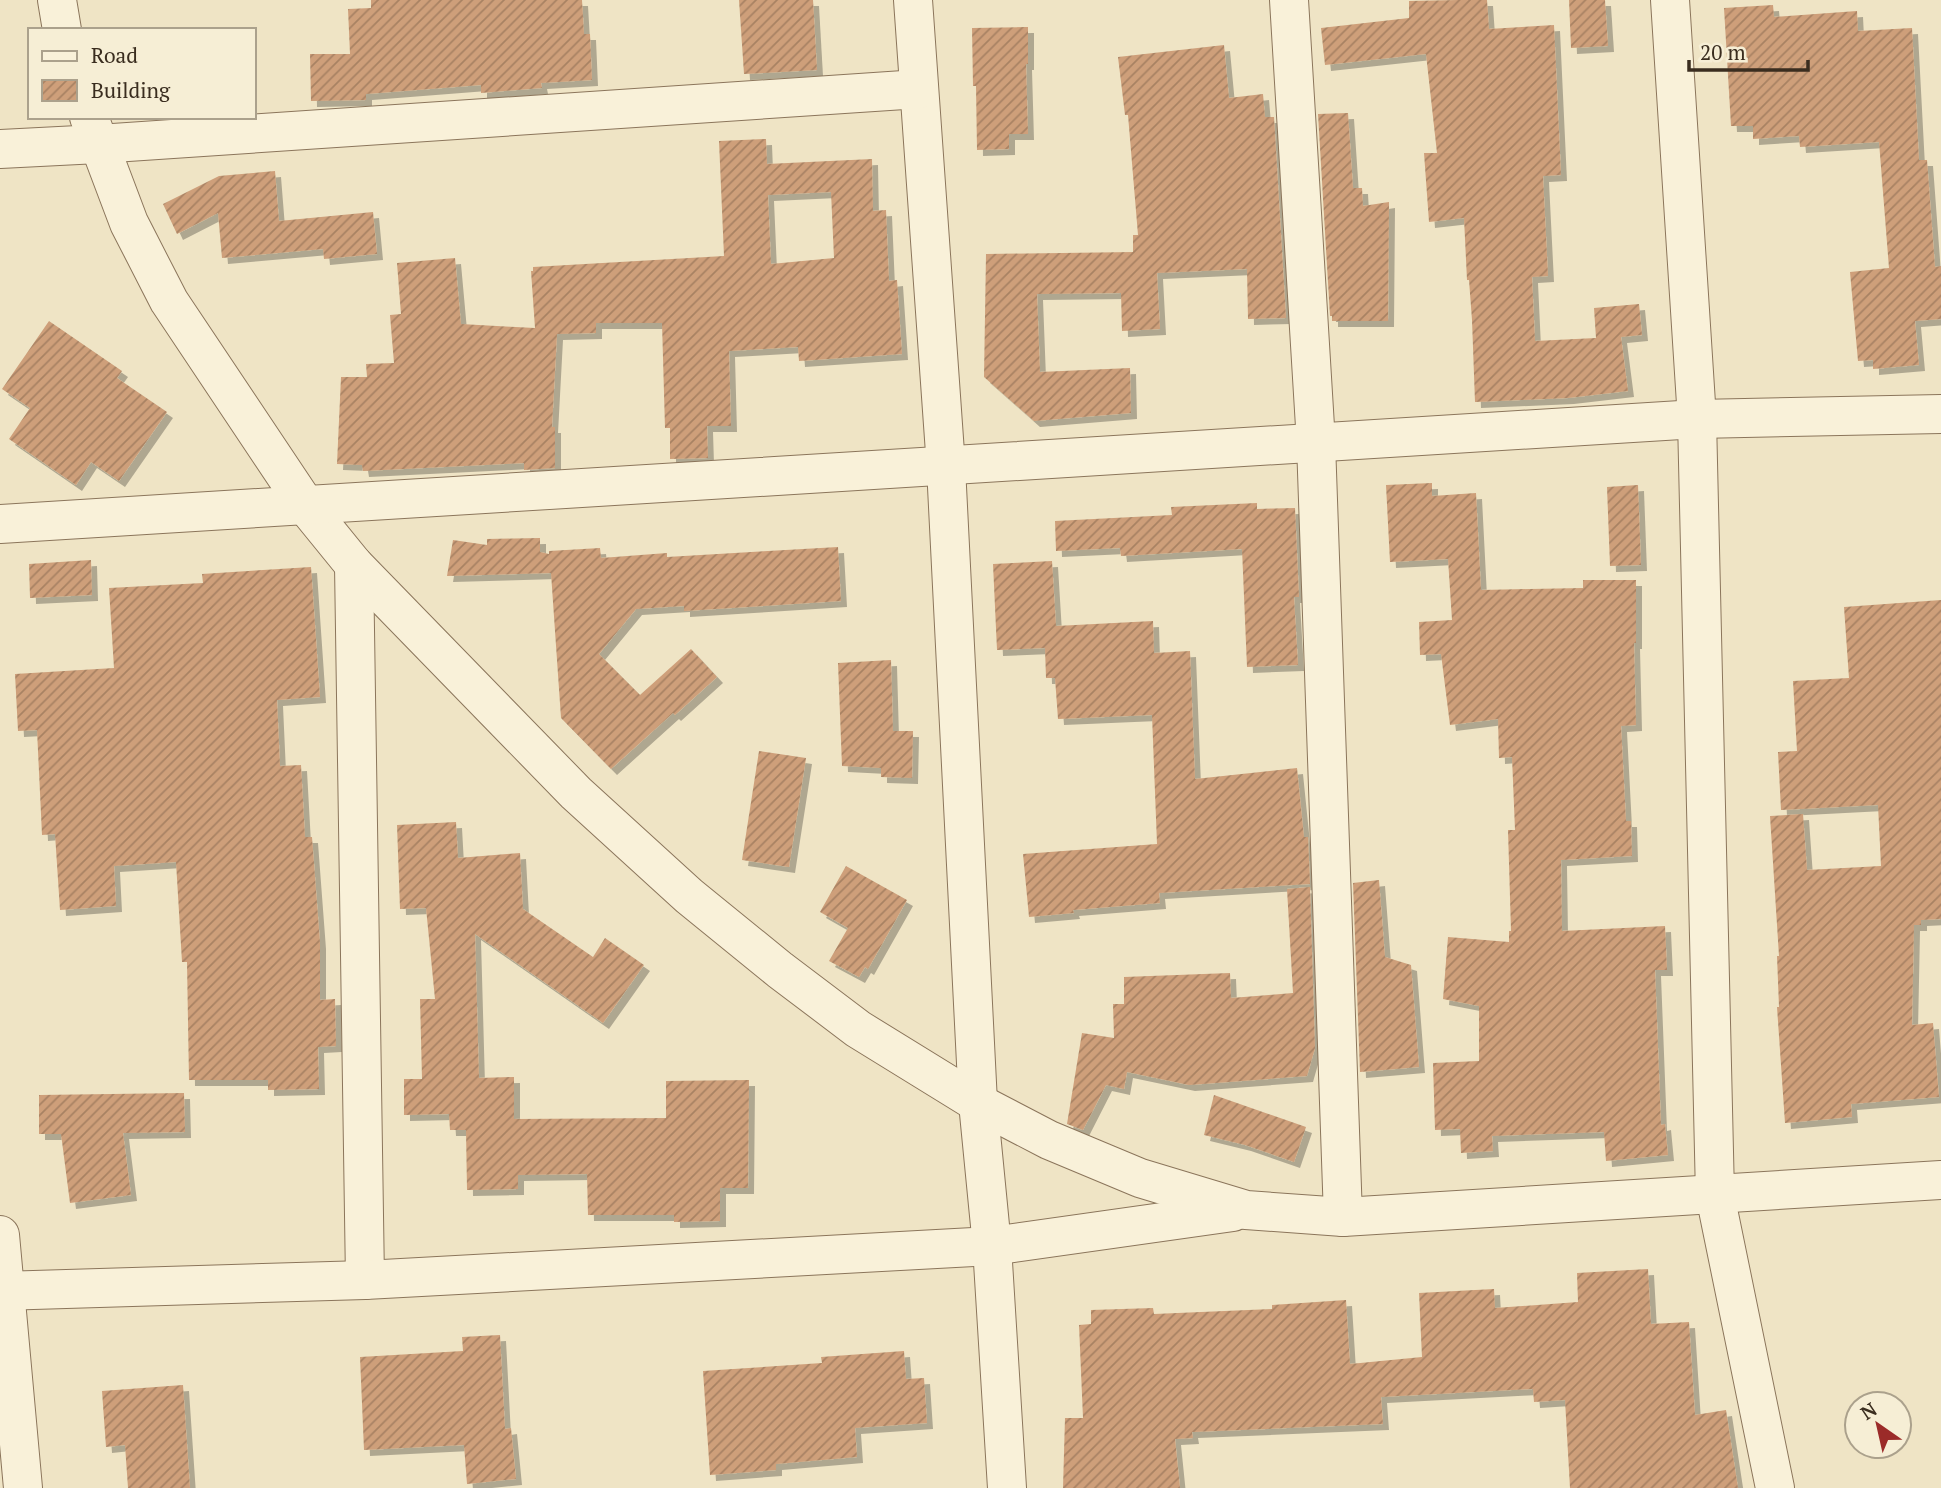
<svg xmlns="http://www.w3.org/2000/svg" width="1941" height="1488" font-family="'PT Serif',serif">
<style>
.building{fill:url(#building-hatch);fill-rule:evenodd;filter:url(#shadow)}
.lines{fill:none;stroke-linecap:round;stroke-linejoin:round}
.minor-casing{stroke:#8b755b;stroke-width:40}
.minor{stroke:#f9f1d9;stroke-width:38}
</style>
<defs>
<pattern id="building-hatch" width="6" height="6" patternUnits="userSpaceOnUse" patternTransform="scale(1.75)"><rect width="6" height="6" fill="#ce9f7a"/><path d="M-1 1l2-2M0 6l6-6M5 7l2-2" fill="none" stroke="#a88263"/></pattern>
<filter id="shadow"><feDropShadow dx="6" dy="6" stdDeviation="0" flood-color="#0004"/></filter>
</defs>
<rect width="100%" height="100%" fill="#efe4c5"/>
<g class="building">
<polygon points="371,0 582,0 584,34 590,34 592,80 541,83 542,88 481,93 481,85 366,94 366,100 311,101 310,54 350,54 348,9 371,8"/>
<polygon points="739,0 813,0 817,70 744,74"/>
<polygon points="1457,0 1487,0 1489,29 1554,25 1561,175 1543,176 1548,276 1532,277 1535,341 1596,338 1594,308 1639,304 1642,335 1621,337 1628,391 1568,398 1475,402 1472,320 1469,280 1467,280 1464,218 1429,222 1424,153 1437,153 1426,54 1325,65 1321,28 1409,18 1409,1"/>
<polygon points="1569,0 1605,0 1608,46 1571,48"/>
<polygon points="1773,5 1774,17 1857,11 1858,31 1912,28 1919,160 1927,160 1935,267 1941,266 1941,319 1915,321 1919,365 1873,369 1873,360 1858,361 1850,272 1889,268 1879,142 1800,147 1799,136 1753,139 1753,126 1731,126 1724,8"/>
<polygon points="1028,27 1028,64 1026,64 1028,134 1009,134 1009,149 977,150 976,86 973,86 972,28"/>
<polygon points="1224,45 1229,98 1263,94 1265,117 1274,117 1286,318 1248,319 1247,269 1157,273 1160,329 1122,331 1121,293 1037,294 1040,372 1130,368 1131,413 1034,421 984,377 986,254 1133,252 1133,235 1138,235 1128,115 1125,115 1118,57"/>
<polygon points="1348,113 1353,188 1362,188 1363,206 1389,202 1388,321 1332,321 1332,316 1330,316 1318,114"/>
<path d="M 766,139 L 767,164 L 872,159 L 873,211 L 886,210 L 889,281 L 897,280 L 902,354 L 799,361 L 798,347 L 729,351 L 731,426 L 707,426 L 708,458 L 670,459 L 670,428 L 665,428 L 662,323 L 596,323 L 596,333 L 557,334 L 552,427 L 555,427 L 555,468 L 524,470 L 524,463 L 363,471 L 362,465 L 337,464 L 341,377 L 367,377 L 366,364 L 394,363 L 390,315 L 401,314 L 397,263 L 455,258 L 461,324 L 535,328 L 531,271 L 533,271 L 533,267 L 724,256 L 719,141 ZM 831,192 L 834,258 L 771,264 L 768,195 Z"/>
<polygon points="275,171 279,221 373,212 377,254 324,259 323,249 222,258 218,213 177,234 163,204 219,176"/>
<polygon points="49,321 122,371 117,378 167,412 119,481 91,462 76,485 9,439 30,408 2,389"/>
<polygon points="1432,483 1432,496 1476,493 1481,590 1583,588 1583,580 1636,580 1636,643 1634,643 1636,725 1621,726 1626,821 1631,821 1632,856 1561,860 1562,931 1665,926 1667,970 1655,970 1661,1125 1665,1124 1668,1155 1606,1161 1604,1132 1492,1136 1493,1151 1461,1153 1460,1129 1435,1130 1433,1063 1479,1061 1479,1006 1443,999 1448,937 1509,942 1509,931 1511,931 1508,830 1515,830 1512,757 1499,758 1498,719 1450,725 1441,654 1420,655 1419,622 1452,620 1448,559 1390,562 1386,485"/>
<polygon points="1638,485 1641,565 1610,566 1607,487"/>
<polygon points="1257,503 1257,509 1295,508 1299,597 1294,597 1298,665 1247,667 1242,549 1121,556 1120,548 1056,551 1055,521 1172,515 1171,507"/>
<polygon points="540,538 540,552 549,554 549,551 600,548 601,558 667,553 667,557 838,547 841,601 684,611 684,606 636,609 599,654 640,695 691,649 717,677 675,715 673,713 611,769 561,718 551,573 447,576 453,540 487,545 487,539"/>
<polygon points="91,560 92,595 30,598 29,564"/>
<polygon points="1052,561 1056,626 1153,621 1154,653 1190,651 1195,779 1297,768 1304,837 1308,837 1310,884 1159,893 1160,903 1073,910 1074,913 1029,917 1023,854 1157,844 1152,715 1058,719 1055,678 1046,678 1045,648 997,650 993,564"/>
<polygon points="311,567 320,697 277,700 280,766 301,765 305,837 312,837 320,943 320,1000 335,999 336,1046 318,1047 319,1089 268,1090 268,1080 189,1080 187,962 182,962 176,862 114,866 116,906 60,910 55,834 42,835 37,730 18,731 15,674 114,668 109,588 203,583 202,574"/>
<polygon points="1941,600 1941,919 1921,920 1921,925 1914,925 1912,1025 1933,1023 1939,1097 1851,1104 1852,1117 1785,1123 1777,1007 1779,1007 1777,956 1779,956 1770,816 1803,814 1807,870 1881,866 1878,805 1781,810 1778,752 1797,751 1793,681 1849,678 1844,607"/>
<polygon points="891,660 893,731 913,731 912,778 881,777 881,768 842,766 838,663"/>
<polygon points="759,751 806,758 789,867 742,860"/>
<polygon points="456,822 458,858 520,853 523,909 593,957 605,938 644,965 603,1023 475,934 479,1078 514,1077 514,1119 666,1118 666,1081 749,1080 748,1188 720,1188 720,1221 674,1222 674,1215 588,1215 587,1174 518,1175 518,1189 467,1190 466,1130 450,1130 449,1114 404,1115 404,1079 422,1079 420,999 435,999 426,908 400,909 397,825"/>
<polygon points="846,866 907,900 868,969 865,967 859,977 829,961 848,928 820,912"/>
<polygon points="1379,880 1385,957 1411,965 1419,1067 1360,1072 1353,883"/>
<polygon points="1310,887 1315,1048 1307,1076 1189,1085 1127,1072 1124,1089 1106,1085 1083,1130 1067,1124 1082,1033 1114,1038 1113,1004 1124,1004 1124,977 1230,973 1231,998 1293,993 1287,889"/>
<polygon points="184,1093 185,1132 123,1133 131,1195 70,1203 61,1134 39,1134 39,1095"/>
<polygon points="1214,1095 1306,1127 1294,1162 1245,1145 1204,1135"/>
<polygon points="1648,1269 1651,1324 1689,1322 1695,1415 1726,1410 1738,1488 1570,1488 1565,1400 1534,1402 1533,1389 1381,1397 1383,1424 1192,1432 1193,1438 1175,1439 1180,1488 1063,1488 1065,1418 1083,1418 1079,1325 1091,1324 1091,1310 1153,1308 1154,1314 1272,1309 1272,1305 1346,1300 1350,1364 1422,1357 1419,1293 1494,1289 1495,1308 1578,1302 1577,1273"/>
<polygon points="500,1335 505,1429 511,1428 516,1479 467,1484 464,1445 364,1450 360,1357 463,1351 462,1337"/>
<polygon points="904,1351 906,1379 924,1378 927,1423 855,1428 857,1457 776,1464 776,1470 710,1475 703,1371 822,1363 821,1357"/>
<polygon points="183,1385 190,1488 128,1488 125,1445 106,1447 102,1391"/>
</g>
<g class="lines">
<defs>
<g id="minor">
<polyline points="57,0 62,30"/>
<polyline points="913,0 946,467 978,1103 992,1246 1007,1488"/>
<polyline points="1289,0 1316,443 1343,1217"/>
<polyline points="1670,0 1697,419 1715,1195 1775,1488"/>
<polyline points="89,117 129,223 169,301 306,506 354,565 576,793 689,896 780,970 858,1029 978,1103 1049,1140 1140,1178 1246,1210 1343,1217 1941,1180"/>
<polyline points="0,149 98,144 919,89"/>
<polyline points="0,524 1697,419 1941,414"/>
<polyline points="354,565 365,1280"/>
<polyline points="0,1235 23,1488"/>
<polyline points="0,1291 365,1280 992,1246 1233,1212"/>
</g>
</defs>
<use href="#minor" class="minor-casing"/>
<use href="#minor" class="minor"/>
</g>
<rect x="28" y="28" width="228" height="91" fill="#f6eed5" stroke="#aba18c" stroke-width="2"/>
<rect x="42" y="51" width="35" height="10" fill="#f9f1d9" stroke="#aba18c" stroke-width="2"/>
<text x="91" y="63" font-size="21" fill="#3a2d1f">Road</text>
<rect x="42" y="80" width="35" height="21" fill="url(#building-hatch)" stroke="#aba18c" stroke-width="2"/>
<text x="91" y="98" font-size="21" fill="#3a2d1f">Building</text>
<g transform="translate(1878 1425) rotate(326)"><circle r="33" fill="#f6eed5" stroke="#aba18c" stroke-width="2"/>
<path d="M0-5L12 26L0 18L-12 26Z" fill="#9b2b29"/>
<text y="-10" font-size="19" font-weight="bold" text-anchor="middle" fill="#3a2d1f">N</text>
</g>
<path d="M1689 60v10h119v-10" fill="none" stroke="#3a2d1f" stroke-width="3.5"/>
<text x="1700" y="60" font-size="21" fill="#3a2d1f" stroke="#f6eed5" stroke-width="5" paint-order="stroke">20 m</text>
</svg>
